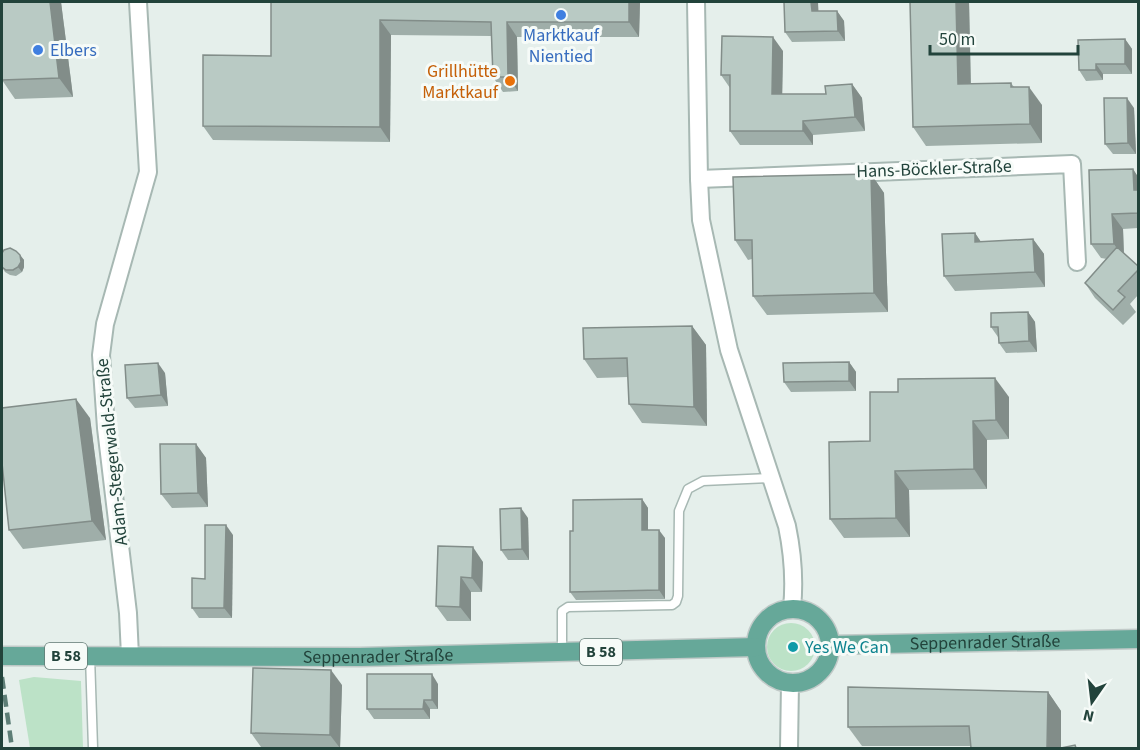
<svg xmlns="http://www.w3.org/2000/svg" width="1140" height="750" font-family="'Source Sans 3',sans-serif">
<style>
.green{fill:#bce2c7}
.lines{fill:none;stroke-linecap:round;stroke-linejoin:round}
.service-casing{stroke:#a7b8b3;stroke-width:11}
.minor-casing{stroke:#a7b8b3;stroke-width:20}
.primary-casing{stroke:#c1cac8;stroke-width:21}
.service{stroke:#fff;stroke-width:8}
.minor{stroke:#fff;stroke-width:16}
.primary{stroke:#66a899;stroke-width:18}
.rail{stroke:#5d7e76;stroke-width:4.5;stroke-dasharray:12 6;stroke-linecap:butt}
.wall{fill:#9faea9}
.shaded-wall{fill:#828d89}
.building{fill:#b9cac4;stroke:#828d89;stroke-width:1.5}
.shop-dot{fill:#3f7fe0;stroke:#f6fbf8;stroke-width:2}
.food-dot{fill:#e8710a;stroke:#f6fbf8;stroke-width:2}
.culture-dot{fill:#0f9aa8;stroke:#f6fbf8;stroke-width:2}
.labels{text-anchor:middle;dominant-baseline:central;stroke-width:6;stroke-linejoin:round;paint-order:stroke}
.shield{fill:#f6fbf8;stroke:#627a74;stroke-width:1.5}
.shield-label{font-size:16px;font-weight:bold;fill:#22433b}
.shop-label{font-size:18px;fill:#366cbe;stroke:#f6fbf8}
.food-label{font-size:18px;fill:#c56008;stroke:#f6fbf8;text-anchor:end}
.street-label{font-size:18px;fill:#22433b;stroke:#f6fbf8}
.culture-label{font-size:18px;fill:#0d838f;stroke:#f6fbf8;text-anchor:start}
</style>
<rect width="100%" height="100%" fill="#e5efeb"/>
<g class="green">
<circle cx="791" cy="647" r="24"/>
<polygon points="34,677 81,681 83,748 30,748 19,680"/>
</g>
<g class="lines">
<defs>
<g id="service">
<polyline points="562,653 562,611 568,607 672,605 676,602 678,596 679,511 688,489 703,481 771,478"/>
<polyline points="90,656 93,748"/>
</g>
<g id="minor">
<path d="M 696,2 L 699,179 L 701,220 L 729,350 L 787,526 C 793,555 795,579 792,608"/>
<polyline points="699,179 1072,164 1077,262"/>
<polyline points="130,656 128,613 106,428 101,355 105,324 148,172 138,2"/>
<polyline points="789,748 790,683"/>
</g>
<g id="primary">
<circle cx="793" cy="646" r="37"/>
<path id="s1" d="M 832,645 L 1138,639"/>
<path id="s2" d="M 2,656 L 360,657 L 756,647"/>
</g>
</defs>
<use href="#service" class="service-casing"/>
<use href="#minor" class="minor-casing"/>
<use href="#primary" class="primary-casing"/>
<use href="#service" class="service"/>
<use href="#minor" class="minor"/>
<use href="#primary" class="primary"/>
<polyline class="rail" points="2,677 12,748"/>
</g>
<g class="wall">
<polygon points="2,2 61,2 73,97 15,99 2,80"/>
<polygon points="271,2 640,2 639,37 517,37 518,91 503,92 493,77 491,36 391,35 390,142 213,140 203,126 271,56"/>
<polygon points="910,2 969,2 971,83 1011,83 1014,87 1042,105 1042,143 926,146 913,127"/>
<polygon points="819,11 837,11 844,21 845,41 792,42 785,32"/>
<polygon points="1125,39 1132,49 1132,74 1103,74 1103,80 1086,81 1079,70"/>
<polygon points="783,51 782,94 826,94 852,84 862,98 865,131 813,135 813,145 740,145 730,131 730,88 721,75"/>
<polygon points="1134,108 1136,154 1113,154 1105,144"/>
<polygon points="1133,169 1138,177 1138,228 1123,229 1124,253 1138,266 1138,295 1130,304 1136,312 1123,325 1095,298 1085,283 1107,259 1101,258 1091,244"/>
<polygon points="871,174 884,193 888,312 767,315 753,296 752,259 748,260 735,240"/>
<polygon points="975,233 981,242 1033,239 1044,254 1045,287 955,291 944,276"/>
<polygon points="20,255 24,260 24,267 22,272 16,276 10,275 5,272 2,267"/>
<polygon points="1028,312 1035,322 1037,352 1006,353 999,343 998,337 991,327"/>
<polygon points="692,326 706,345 707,426 642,423 629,404 628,377 597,378 584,359"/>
<polygon points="849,362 856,372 856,391 791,392 784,382"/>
<polygon points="165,373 168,406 135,408 127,398"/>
<polygon points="898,392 1009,397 1009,439 987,440 987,489 909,490 910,537 844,538 830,519 870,441"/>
<polygon points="90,418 106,540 23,549 9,530"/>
<polygon points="196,444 206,458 208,507 172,508 161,494"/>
<polygon points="642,499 648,508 648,530 665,538 665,599 576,600 570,592 573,531"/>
<polygon points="528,518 529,560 508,560 501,550"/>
<polygon points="233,535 232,618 199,618 192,608 205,579"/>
<polygon points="438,546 483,562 482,592 471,592 471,621 447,621 436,606"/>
<polygon points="438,684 438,709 430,709 430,719 374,719 367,709"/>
<polygon points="342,685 340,748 261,747 251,733"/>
<polygon points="1048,692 1061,711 970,746 862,746 848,727"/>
</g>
<g class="shaded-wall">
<polygon points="50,2 61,2 73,97 59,78"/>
<polygon points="629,2 640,2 639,37 629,22"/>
<polygon points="811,2 818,2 819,22 812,11"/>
<polygon points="956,2 969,2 971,102 958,84"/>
<polygon points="837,11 844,21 845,41 838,31"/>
<polygon points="380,20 391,35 390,142 380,127"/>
<polygon points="507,22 517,37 518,91 508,77"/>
<polygon points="773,37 783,51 782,108 772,94"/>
<polygon points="1125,39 1132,49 1132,74 1125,64"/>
<polygon points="1096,64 1103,74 1103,80 1096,70"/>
<polygon points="852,84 862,98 865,131 855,117"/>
<polygon points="1029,87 1042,105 1042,143 1030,124"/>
<polygon points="1127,98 1134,108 1136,154 1128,143"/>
<polygon points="803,121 813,135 813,145 803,131"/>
<polygon points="1133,169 1138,177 1138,197 1134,190"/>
<polygon points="871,174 884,193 888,312 874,293"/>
<polygon points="1112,214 1123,229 1124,259 1114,244"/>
<polygon points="975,233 985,248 975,242"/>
<polygon points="1033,239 1044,254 1045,287 1035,272"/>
<polygon points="20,255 24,260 24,267 22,272 18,267"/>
<polygon points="1028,312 1035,322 1037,352 1029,341"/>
<polygon points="692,326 706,345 707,426 694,407"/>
<polygon points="849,362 856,372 856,391 849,381"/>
<polygon points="158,363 165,373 168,406 161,395"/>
<polygon points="995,378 1009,397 1009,439 996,420"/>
<polygon points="76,399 90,418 106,540 92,521"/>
<polygon points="973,421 987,440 987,489 974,469"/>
<polygon points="196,444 206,458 208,507 198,493"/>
<polygon points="895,471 909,490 910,537 896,518"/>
<polygon points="642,499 648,508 648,538 642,530"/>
<polygon points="521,508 528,518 529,560 522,549"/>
<polygon points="226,525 233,535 232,618 224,608"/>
<polygon points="659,530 665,538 665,599 659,590"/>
<polygon points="473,547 483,562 482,592 472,578"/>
<polygon points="461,577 471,592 471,621 460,607"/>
<polygon points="331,670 342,685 340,748 330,735"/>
<polygon points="432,674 438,684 438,709 432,700"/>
<polygon points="1048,692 1061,711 1061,748 1047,748"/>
<polygon points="424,700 430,709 430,719 423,709"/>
</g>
<g class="building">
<polygon points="2,2 50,2 59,78 2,80"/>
<polygon points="271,2 629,2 629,22 507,22 508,77 493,77 491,22 380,20 380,127 203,126 203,55 271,56"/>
<polygon points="784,2 811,2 812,11 837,11 838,31 785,32"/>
<polygon points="910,2 956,2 958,84 1011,83 1011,87 1029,87 1030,124 913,127"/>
<polygon points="722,36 773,37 772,94 826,94 825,86 852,84 855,117 803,121 803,131 730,131 730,75 721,75"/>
<polygon points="1125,39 1125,64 1096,64 1096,70 1079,70 1078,40"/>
<polygon points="1104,98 1127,98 1128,143 1105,144"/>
<polygon points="1133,169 1134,190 1138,190 1138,213 1112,214 1114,244 1091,244 1089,170"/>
<polygon points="871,174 874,293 753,296 752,240 735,240 733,177"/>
<polygon points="975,233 975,242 1033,239 1035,272 944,276 942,234"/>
<polygon points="1117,247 1138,266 1138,270 1118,291 1125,297 1113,310 1085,283"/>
<polygon points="10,248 16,251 20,255 21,262 18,267 13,270 6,270 2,267 2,253 4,250"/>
<polygon points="1028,312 1029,341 999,343 998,327 991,327 991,313"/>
<polygon points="692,326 694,407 629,404 627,358 584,359 583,328"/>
<polygon points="849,362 849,381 784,382 783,363"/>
<polygon points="158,363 161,395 127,398 125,365"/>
<polygon points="995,378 996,420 973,421 974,469 895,471 896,518 830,519 829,442 870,441 870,392 898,392 898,379"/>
<polygon points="76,399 92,521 9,530 2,463 2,408"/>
<polygon points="160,444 196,444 198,493 161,494"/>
<polygon points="642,499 642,530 659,530 659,590 570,592 570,531 573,531 573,500"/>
<polygon points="521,508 522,549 501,550 500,509"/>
<polygon points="205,525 226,525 224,608 192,608 192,578 205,579"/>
<polygon points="438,546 473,547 472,578 461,577 460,607 436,606"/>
<polygon points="253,668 331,670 330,735 251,733"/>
<polygon points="367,674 432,674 432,700 424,700 423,709 367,709"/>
<polygon points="848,687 1048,692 1047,748 971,748 969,726 848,727"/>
<polygon points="1075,745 1076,748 1061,748"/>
</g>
<g class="shop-dot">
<circle cx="561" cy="15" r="6"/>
<circle cx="38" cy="50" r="6"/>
</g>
<circle class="food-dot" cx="510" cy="81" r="6"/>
<circle class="culture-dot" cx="793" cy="647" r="6"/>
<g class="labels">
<g class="shield">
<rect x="580" y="639" width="42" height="26" rx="4.5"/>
<rect x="45" y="643" width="42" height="26" rx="4.5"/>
</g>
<g class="shield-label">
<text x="601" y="652">B 58</text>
<text x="66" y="656">B 58</text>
</g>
<g class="shop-label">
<text x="561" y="35">Marktkauf<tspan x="561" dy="21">Nientied</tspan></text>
<text x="50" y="50" text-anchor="start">Elbers</text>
</g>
<g class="food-label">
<text x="498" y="71">Grillhütte<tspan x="498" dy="21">Marktkauf</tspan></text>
</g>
<g class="street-label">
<text transform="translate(934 169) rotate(-2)">Hans-Böckler-Straße</text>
<text transform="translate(112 452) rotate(-96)">Adam-Stegerwald-Straße</text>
<text stroke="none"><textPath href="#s1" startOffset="153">Seppenrader Straße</textPath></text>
<text stroke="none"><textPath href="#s2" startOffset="376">Seppenrader Straße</textPath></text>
</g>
<g class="culture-label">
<text x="805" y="647">Yes We Can</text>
</g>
</g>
<rect width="1140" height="750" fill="none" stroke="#22433b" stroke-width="6"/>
<g transform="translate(1092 702) rotate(194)" stroke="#f6fbf8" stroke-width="4.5" paint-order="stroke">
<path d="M0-4.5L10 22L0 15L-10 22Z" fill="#22433b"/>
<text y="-9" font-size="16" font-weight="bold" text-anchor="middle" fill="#22433b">N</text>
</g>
<path d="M930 45v9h148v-9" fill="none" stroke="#22433b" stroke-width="3"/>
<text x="939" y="45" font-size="18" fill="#22433b" stroke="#f6fbf8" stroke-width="4.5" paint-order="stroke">50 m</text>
</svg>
